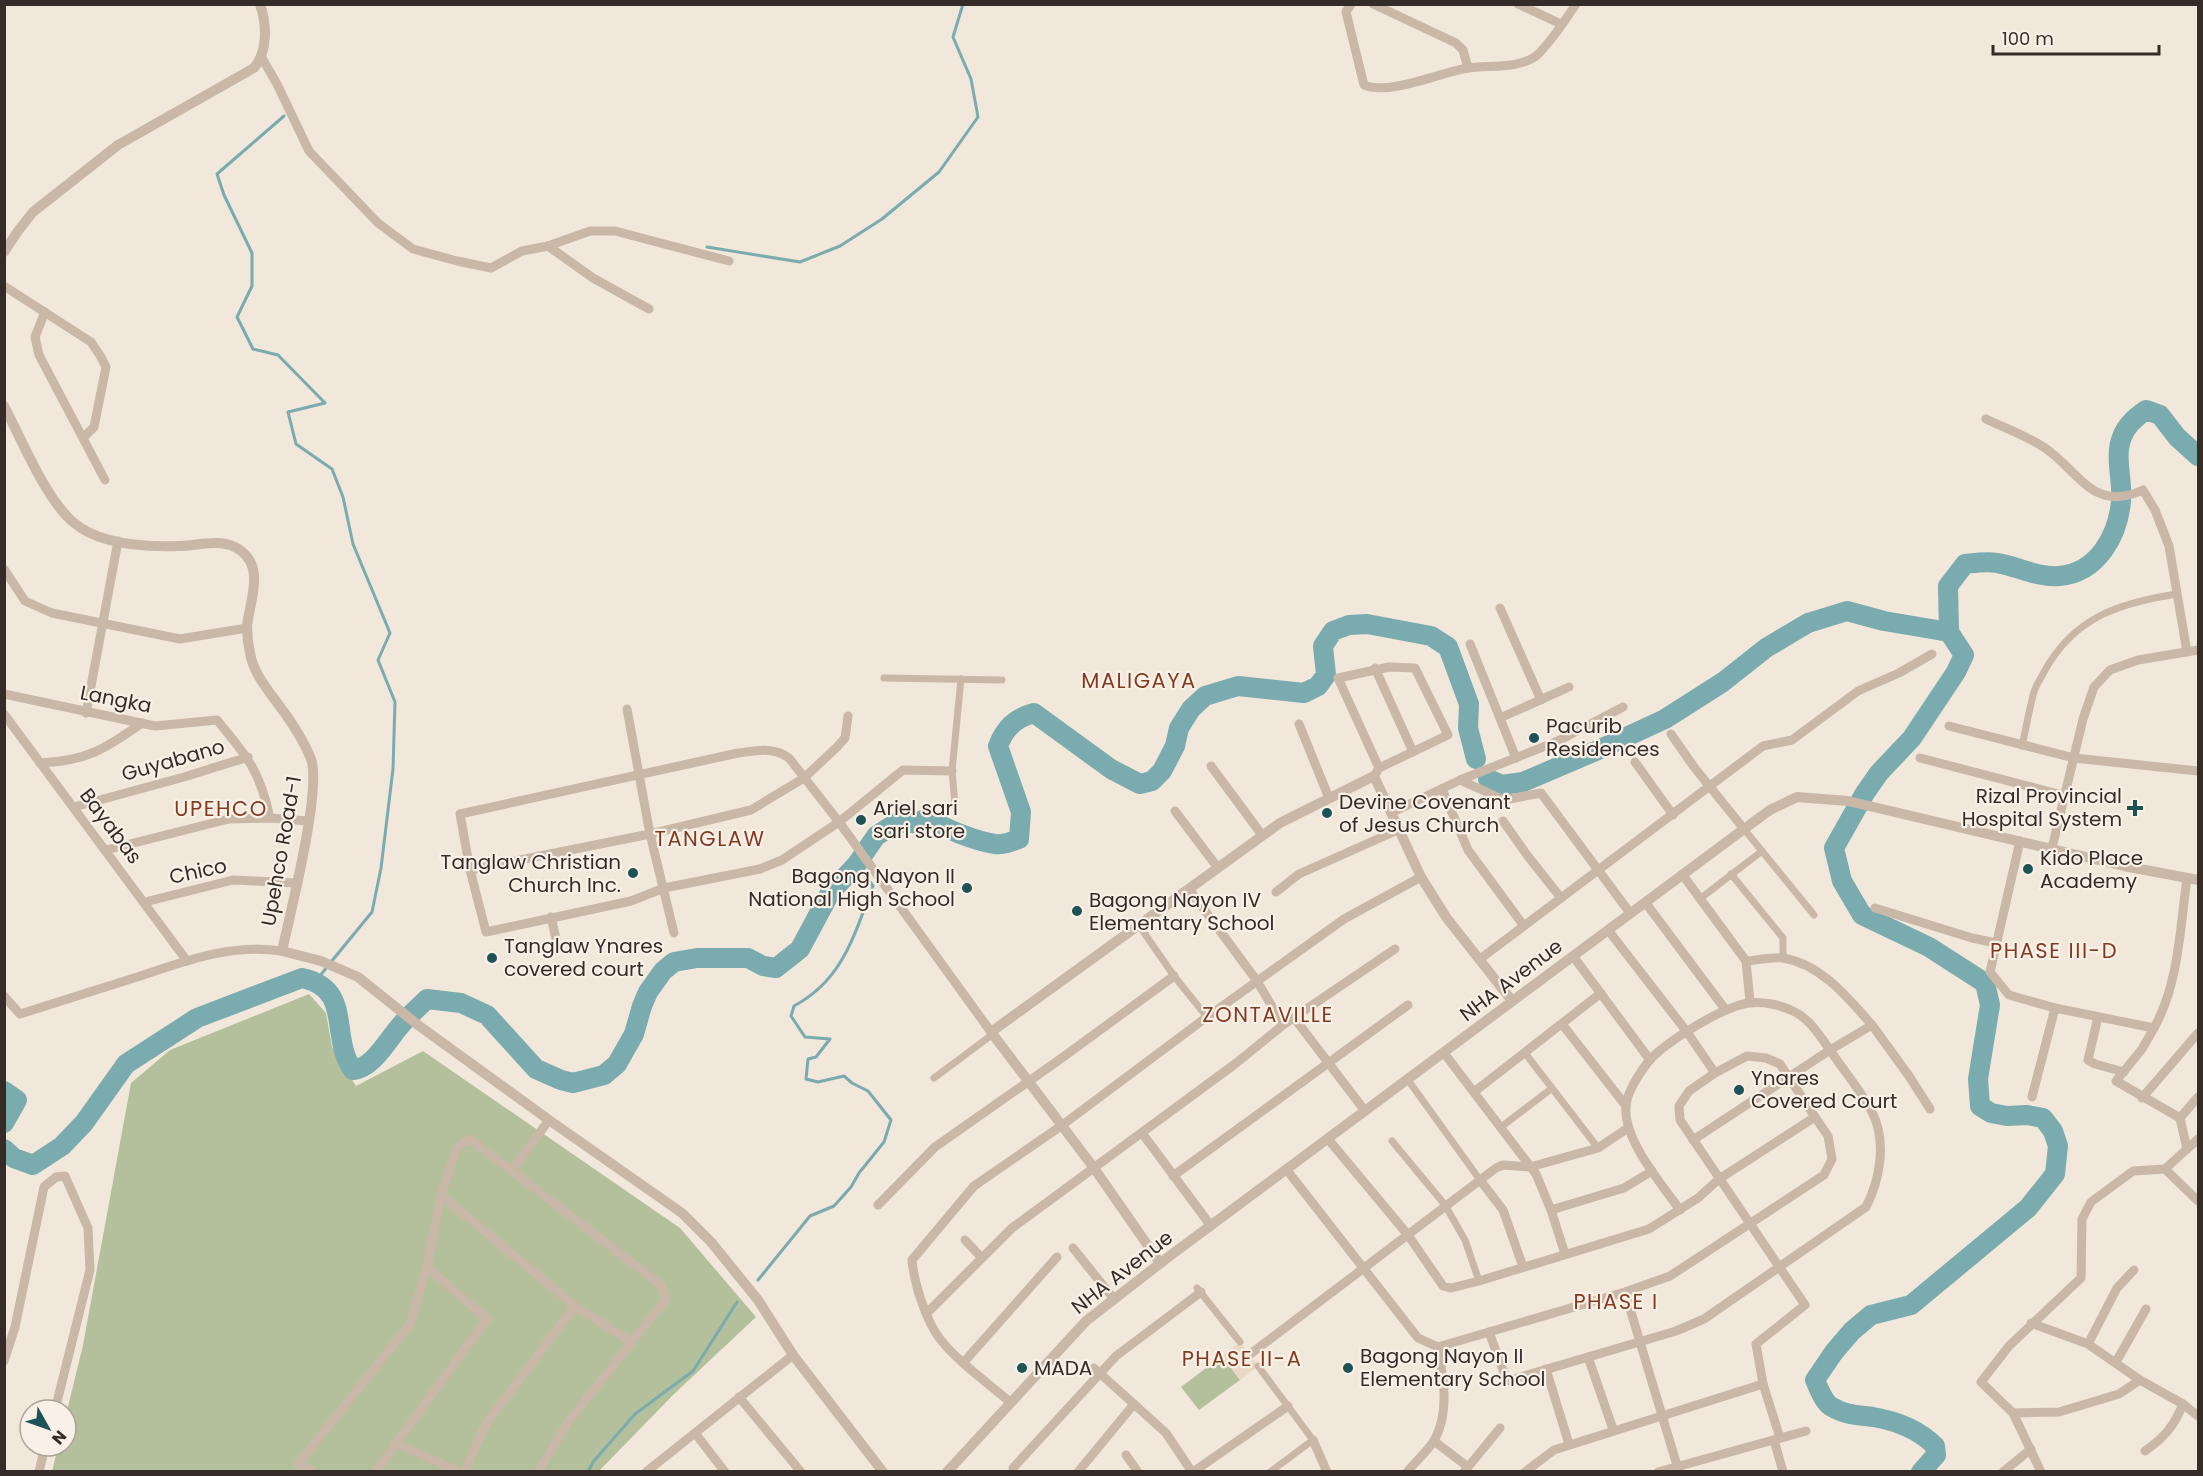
<svg xmlns="http://www.w3.org/2000/svg" width="2203" height="1476" font-family="Poppins,sans-serif">
<style>
.green{fill:#b3c09b}
.plaza{fill:#e9d8c2}
.lines{fill:none;stroke-linecap:round;stroke-linejoin:round}
.stream{stroke:#7aabae;stroke-width:3}
.river{stroke:#7aabae;stroke-width:20}
.pedestrian{stroke:#c9b7a7;stroke-width:7}
.minor{stroke:#c9b7a7;stroke-width:9}
.tertiary{stroke:#c9b7a7;stroke-width:10}
.poi-dot{fill:#1d5257;stroke:#f9f1e7;stroke-width:2}
.labels{text-anchor:middle;dominant-baseline:central;stroke-width:4.5;stroke-linejoin:round;paint-order:stroke}
.street-label{font-size:20px;fill:#362c27;stroke:#f9f1e7}
.poi-label{font-size:20px;fill:#362c27;stroke:#f9f1e7;text-anchor:start}
.neighbourhood-label{font-size:21px;letter-spacing:1.5px;fill:#843a21;stroke:#f9f1e7}
</style>
<rect width="100%" height="100%" fill="#f1e7db"/>
<g class="green">
<polygon points="309,994 326,1013 332,1047 356,1086 423,1051 680,1228 756,1317 673,1395 599,1471 52,1472 58,1446 66,1446 66,1415 83,1345 131,1083 170,1050"/>
<polygon points="1222,1356 1240,1380 1199,1410 1181,1387"/>
</g>
<polygon class="plaza" points="1240,1342 1258,1366 1240,1380 1222,1356"/>
<g class="lines">
<g class="stream">
<polyline points="284,116 217,174 224,195 252,253 252,286 237,317 253,349 278,355 325,403 288,412 296,444 332,469 343,497 353,544 390,633 378,660 395,702 393,769 381,868 372,912 331,962"/>
<polyline points="707,247 800,262 840,246 882,219 939,172 978,117 971,79 953,37 963,4"/>
<polyline points="316,981 327,967"/>
<path d="M 758,1280 L 810,1216 L 834,1206 L 851,1187 L 859,1173 L 884,1142 L 891,1120 L 868,1091 L 852,1083 L 844,1076 L 818,1082 L 806,1079 L 808,1059 L 816,1057 L 830,1039 L 805,1037 L 791,1016 L 794,1006 C 843,980 854,935 873,886 L 857,864"/>
<polyline points="588,1472 593,1462 635,1414 693,1371 737,1302"/>
</g>
<g class="river">
<polyline points="1488,779 1502,785 1523,782 1598,750 1665,719 1723,682 1766,648 1808,623 1847,611 1884,621 1949,632"/>
<polyline points="4,1091 17,1100 4,1123"/>
<path d="M 4,1149 L 14,1158 L 33,1165 L 62,1146 L 84,1123 L 126,1064 L 197,1018 L 302,978 C 354,989 329,1037 353,1070 C 373,1068 387,1041 400,1026 C 408,1016 418,1008 427,999 L 461,1003 L 487,1015 L 536,1069 L 561,1080 L 573,1083 L 604,1075 L 617,1064 L 634,1034 L 642,1006 L 648,992 L 663,971 L 674,962 L 697,958 L 748,958 L 763,966 L 776,968 L 800,949 L 830,893 L 857,864 L 876,836 L 896,823 L 917,823 L 929,817 C 943,829 976,841 995,844 C 1003,845 1011,842 1019,839 L 1021,812 L 998,746 C 1005,728 1015,718 1034,713 L 1111,769 L 1140,784 L 1152,781 L 1162,771 L 1175,746 L 1179,728 L 1191,709 L 1205,696 L 1238,686 L 1304,693 L 1318,686 L 1326,675 L 1323,646 L 1333,631 L 1349,625 L 1367,624 L 1431,636 L 1448,647 L 1469,704 L 1468,728 L 1476,759"/>
<path d="M 1921,1472 L 1936,1455 L 1935,1446 C 1918,1429 1897,1421 1873,1417 C 1859,1415 1845,1415 1832,1407 C 1824,1403 1819,1389 1815,1380 L 1834,1352 L 1852,1331 L 1871,1315 L 1911,1305 L 2028,1208 L 2055,1174 L 2058,1146 L 2053,1131 L 2043,1118 L 2027,1115 L 2007,1116 L 1991,1113 L 1980,1106 L 1978,1079 L 1990,1005 L 1985,983 L 1929,947 L 1862,915 L 1842,881 L 1834,848 L 1865,793 L 1879,773 L 1912,738 L 1956,672 L 1964,655 L 1949,632 L 1948,586 L 1965,564 C 1975,563 1987,561 1997,563 C 2017,566 2038,578 2059,576 C 2098,573 2118,535 2121,501 C 2123,480 2114,457 2122,437 C 2126,425 2136,417 2146,410 L 2160,415 L 2177,437 L 2198,456"/>
</g>
<g class="pedestrian">
<polyline points="884,678 1002,680"/>
<path d="M 2022,746 C 2026,728 2029,710 2034,692 C 2036,685 2041,678 2044,672 C 2074,617 2119,603 2177,594"/>
<polyline points="955,804 952,771 961,679"/>
<polyline points="1744,829 1814,915"/>
<polyline points="1731,874 1783,938 1783,958"/>
<polyline points="1701,898 1762,851"/>
<polyline points="1138,924 1174,976 1207,1017"/>
<polyline points="1525,1053 1598,1148"/>
<polyline points="934,1078 993,1034"/>
<polyline points="1408,1080 1480,1180"/>
<polyline points="1501,1127 1551,1089"/>
<polyline points="1392,1141 1445,1205 1465,1240 1479,1281"/>
<polyline points="1197,1288 1240,1342"/>
<polyline points="1258,1366 1313,1440 1270,1472"/>
</g>
<g class="minor">
<path d="M 1351,4 L 1346,12 L 1364,85 C 1389,96 1441,72 1468,68 C 1488,65 1519,69 1536,56 C 1549,45 1566,19 1576,4"/>
<polyline points="1373,4 1456,43 1463,50 1468,68"/>
<polyline points="1518,4 1561,24"/>
<polyline points="262,58 277,84 309,151 378,223 413,249 457,261 491,268 522,251 548,246 590,231 615,231 729,261"/>
<polyline points="548,246 593,278 649,309"/>
<polyline points="4,286 91,342 101,357 106,367 94,427 84,437"/>
<polyline points="45,312 35,337 39,355 105,480"/>
<path d="M 1986,419 C 2005,428 2027,436 2045,448 C 2080,472 2093,513 2143,490 L 2155,510 L 2169,546 L 2187,652"/>
<polyline points="4,569 25,601 52,613 180,639 247,628"/>
<polyline points="1500,608 1541,700"/>
<polyline points="1470,644 1516,758"/>
<polyline points="1375,668 1413,752"/>
<path d="M 4,694 L 155,726 L 217,720 C 247,756 260,771 270,818"/>
<polyline points="627,709 650,834 674,933"/>
<polyline points="86,713 118,541"/>
<polyline points="4,714 187,961"/>
<polyline points="1500,718 1569,687"/>
<polyline points="1299,724 1329,798"/>
<polyline points="1949,726 2074,758 2198,771"/>
<polyline points="1671,734 1694,767 1744,829"/>
<polyline points="1920,758 2066,796"/>
<polyline points="1635,762 1673,815"/>
<path d="M 40,763 C 87,761 105,749 142,723"/>
<polyline points="1211,766 1262,835"/>
<path d="M 952,771 L 903,770 L 839,822 L 782,860 L 760,869 L 664,888 L 631,901 L 486,932 L 470,870 L 460,814 L 738,753 C 756,751 773,746 789,758 L 839,822 L 991,1032"/>
<polyline points="1374,776 1379,768 1448,735 1415,668 1389,667 1338,678 1379,768"/>
<polyline points="1460,780 1504,800 1541,793 1630,913"/>
<polyline points="1442,789 1468,850 1524,926"/>
<polyline points="74,807 184,777 248,757"/>
<polyline points="1175,811 1218,868"/>
<polyline points="1393,812 1460,780 1558,741 1623,707"/>
<polyline points="1503,821 1527,855 1561,898"/>
<path d="M 2020,841 L 1990,972 L 2009,995 L 2055,1008 L 2154,1028 C 2179,983 2180,928 2187,878"/>
<polyline points="2052,848 2083,719 2094,687 2110,670 2138,660 2198,650"/>
<polyline points="106,850 229,819 270,818 308,821"/>
<polyline points="470,870 650,834 751,810 804,778 837,747 845,738 848,716"/>
<polyline points="1682,874 1746,961 1750,1002"/>
<polyline points="1189,889 1257,981 1283,1025"/>
<polyline points="1276,892 1299,874 1400,829"/>
<polyline points="145,902 233,880 296,883"/>
<polyline points="1645,902 1725,1009"/>
<polyline points="1875,908 1972,938 1996,943"/>
<polyline points="551,917 556,939"/>
<polyline points="1608,930 1687,1032 1715,1073"/>
<polyline points="1573,956 1650,1060"/>
<polyline points="1480,959 1763,746 1792,740 1858,691 1899,673 1932,654"/>
<path d="M 4,996 L 20,1014 C 58,1002 96,990 134,978 C 183,962 229,943 282,951"/>
<polyline points="2098,1017 2088,1060 2095,1064 2124,1072"/>
<polyline points="1295,1019 1365,1111"/>
<polyline points="1562,1024 1626,1106"/>
<polyline points="1872,1025 1909,1076 1930,1109"/>
<polyline points="2154,1028 2142,1049 2116,1081 2180,1118 2187,1149"/>
<polyline points="1444,1053 1536,1174 1551,1210 1565,1254"/>
<polyline points="1474,1092 1601,993"/>
<polyline points="2032,1097 2055,1008"/>
<polyline points="2142,1098 2198,1033"/>
<polyline points="2180,1118 2198,1097"/>
<polyline points="1142,1133 1211,1226"/>
<polyline points="1328,1139 1408,1235 1443,1286 1451,1288 1479,1281 1649,1229 1698,1198 1719,1179 1815,1117"/>
<polyline points="1286,1169 1418,1338 1438,1347 1625,1292 1670,1276 1824,1175 1832,1159 1828,1136 1815,1117 1780,1064 1766,1058 1747,1056 1715,1073 1689,1091 1679,1106 1680,1120 1805,1305 1756,1344 1763,1384 1780,1438"/>
<polyline points="2165,1169 2198,1139"/>
<polyline points="512,1170 549,1120"/>
<polyline points="1173,1176 1408,1005"/>
<polyline points="1480,1180 1503,1210 1523,1267"/>
<polyline points="441,1195 575,1306 631,1342"/>
<polyline points="878,1205 935,1147 1059,1060 1174,976"/>
<polyline points="1551,1210 1624,1188 1652,1171"/>
<path d="M 1680,1210 C 1661,1183 1623,1140 1626,1106 C 1627,1091 1639,1074 1648,1062 C 1665,1042 1724,1006 1749,1003 C 1762,1001 1781,1005 1793,1011 C 1810,1019 1820,1036 1830,1050 L 1693,1140"/>
<polyline points="965,1240 982,1258"/>
<polyline points="1073,1248 1114,1299"/>
<polyline points="1625,1292 1679,1472"/>
<polyline points="927,1313 1012,1228 1235,1064 1283,1025 1395,949"/>
<polyline points="2031,1323 2088,1344 2140,1380 2183,1404 2198,1416"/>
<path d="M 1489,1332 L 1507,1381 L 1676,1331 L 1704,1319 L 1866,1207 C 1880,1180 1887,1141 1872,1112 C 1861,1091 1844,1071 1830,1050 L 1872,1025 C 1848,998 1821,964 1783,958 C 1772,957 1758,960 1746,961"/>
<polyline points="2088,1344 2117,1288 2134,1270"/>
<polyline points="1249,1355 1496,1168 1503,1165 1530,1167 1598,1148 1628,1128"/>
<polyline points="1588,1357 1613,1429"/>
<polyline points="4,1361 15,1327 44,1187 56,1177 65,1176 88,1228 90,1270 55,1410"/>
<polyline points="964,1362 1057,1257"/>
<polyline points="2116,1362 2146,1309"/>
<polyline points="1094,1368 1166,1433 1192,1472"/>
<polyline points="1546,1369 1569,1444"/>
<polyline points="2140,1380 2119,1394 2059,1412 2013,1413 1981,1382 2009,1346 2081,1278 2082,1219 2091,1202 2133,1171 2165,1169 2198,1201"/>
<polyline points="739,1397 801,1472"/>
<path d="M 1010,1402 C 987,1382 959,1363 940,1339 C 926,1321 914,1283 912,1260 L 974,1186 L 1061,1126 L 1207,1017 L 1344,919 L 1421,877"/>
<polyline points="2013,1413 2041,1472"/>
<polyline points="695,1433 725,1472"/>
<polyline points="1313,1440 1327,1472"/>
<polyline points="1774,1440 1783,1472"/>
<polyline points="1434,1441 1468,1467"/>
<polyline points="395,1443 460,1472"/>
<path d="M 2145,1451 C 2165,1437 2174,1426 2183,1404"/>
<polyline points="1126,1455 1138,1472"/>
<polyline points="1013,1468 1116,1356 1201,1292"/>
<polyline points="39,1472 45,1446"/>
<polyline points="314,1472 298,1464 410,1324 427,1267 441,1195 457,1147 470,1139 661,1285 666,1299 568,1422 538,1472"/>
<polyline points="375,1472 487,1319 427,1267"/>
<polyline points="464,1472 486,1424 575,1306"/>
<polyline points="646,1472 793,1355"/>
<polyline points="1078,1472 1134,1404"/>
<polyline points="1193,1472 1288,1406"/>
<path d="M 1407,1472 C 1416,1461 1428,1451 1435,1439 C 1450,1411 1443,1377 1438,1347"/>
<polyline points="1464,1472 1500,1428"/>
<polyline points="1525,1472 1554,1450 1763,1384"/>
<polyline points="1658,1472 1806,1431"/>
<polyline points="2003,1472 2031,1449"/>
</g>
<g class="tertiary">
<path d="M 4,252 L 18,231 L 33,212 L 118,145 L 254,68 C 268,51 267,25 260,4"/>
<path d="M 4,406 C 22,440 45,498 73,522 C 99,545 146,547 178,546 C 199,546 221,537 240,550 C 265,568 250,600 247,626 C 247,634 248,644 250,653 C 253,672 267,689 278,704 C 291,721 303,739 311,759 C 322,789 290,914 282,951 L 321,961 L 358,977 L 418,1025 L 549,1120 L 682,1213 L 711,1242 L 758,1300 L 793,1355 L 883,1472"/>
<polyline points="1160,1263 1094,1168 991,1032 1280,823 1374,776 1421,877 1446,917 1512,1001"/>
<polyline points="947,1472 1086,1321 1171,1255 1744,829 1770,810 1797,797 1848,801 2124,866 2198,880"/>
</g>
</g>
<g class="poi-dot">
<circle cx="1534" cy="738" r="6"/>
<path d="M2132 799h6v6h6v6h-6v6h-6v-6h-6v-6h6z"/>
<circle cx="1327" cy="813" r="6"/>
<circle cx="861" cy="820" r="6"/>
<circle cx="2028" cy="869" r="6"/>
<circle cx="633" cy="873" r="6"/>
<circle cx="967" cy="888" r="6"/>
<circle cx="1077" cy="911" r="6"/>
<circle cx="492" cy="958" r="6"/>
<circle cx="1739" cy="1090" r="6"/>
<circle cx="1022" cy="1368" r="6"/>
<circle cx="1348" cy="1368" r="6"/>
</g>
<g class="labels">
<g class="street-label">
<text transform="translate(116 699) rotate(11)">Langka</text>
<text transform="translate(173 760) rotate(-16)">Guyabano</text>
<text transform="translate(111 826) rotate(53)">Bayabas</text>
<text transform="translate(281 851) rotate(-80)">Upehco Road-1</text>
<text transform="translate(198 871) rotate(-12)">Chico</text>
<text transform="translate(1511 980) rotate(-37)">NHA Avenue</text>
<text transform="translate(1122 1272) rotate(-38)">NHA Avenue</text>
</g>
<g class="poi-label">
<text x="1546" y="726">Pacurib<tspan x="1546" dy="23">Residences</tspan></text>
<text x="2122" y="796" text-anchor="end">Rizal Provincial<tspan x="2122" dy="23">Hospital System</tspan></text>
<text x="1339" y="802">Devine Covenant<tspan x="1339" dy="23">of Jesus Church</tspan></text>
<text x="873" y="808">Ariel sari<tspan x="873" dy="23">sari store</tspan></text>
<text x="2040" y="858">Kido Place<tspan x="2040" dy="23">Academy</tspan></text>
<text x="621" y="862" text-anchor="end">Tanglaw Christian<tspan x="621" dy="23">Church Inc.</tspan></text>
<text x="955" y="876" text-anchor="end">Bagong Nayon II<tspan x="955" dy="23">National High School</tspan></text>
<text x="1089" y="900">Bagong Nayon IV<tspan x="1089" dy="23">Elementary School</tspan></text>
<text x="504" y="946">Tanglaw Ynares<tspan x="504" dy="23">covered court</tspan></text>
<text x="1751" y="1078">Ynares<tspan x="1751" dy="23">Covered Court</tspan></text>
<text x="1360" y="1356">Bagong Nayon II<tspan x="1360" dy="23">Elementary School</tspan></text>
<text x="1034" y="1368">MADA</text>
</g>
<g class="neighbourhood-label">
<text x="1139" y="680">MALIGAYA</text>
<text x="221" y="808">UPEHCO</text>
<text x="710" y="838">TANGLAW</text>
<text x="2054" y="950">PHASE III-D</text>
<text x="1268" y="1014">ZONTAVILLE</text>
<text x="1616" y="1301">PHASE I</text>
<text x="1242" y="1358">PHASE II-A</text>
</g>
</g>
<rect width="2203" height="1476" fill="none" stroke="#362c27" stroke-width="12"/>
<g transform="translate(48 1428) rotate(130)"><circle r="28" fill="#f9f1e7" stroke="#aba29a" stroke-width="1.5"/>
<path d="M0-4.5L10 22L0 15L-10 22Z" fill="#1d5257"/>
<text y="-9" font-size="16" font-weight="bold" text-anchor="middle" fill="#362c27">N</text>
</g>
<path d="M1993 45v9h166v-9" fill="none" stroke="#362c27" stroke-width="3"/>
<text x="2002" y="45" font-size="18" fill="#362c27" stroke="#f9f1e7" stroke-width="4.5" paint-order="stroke">100 m</text>
</svg>
